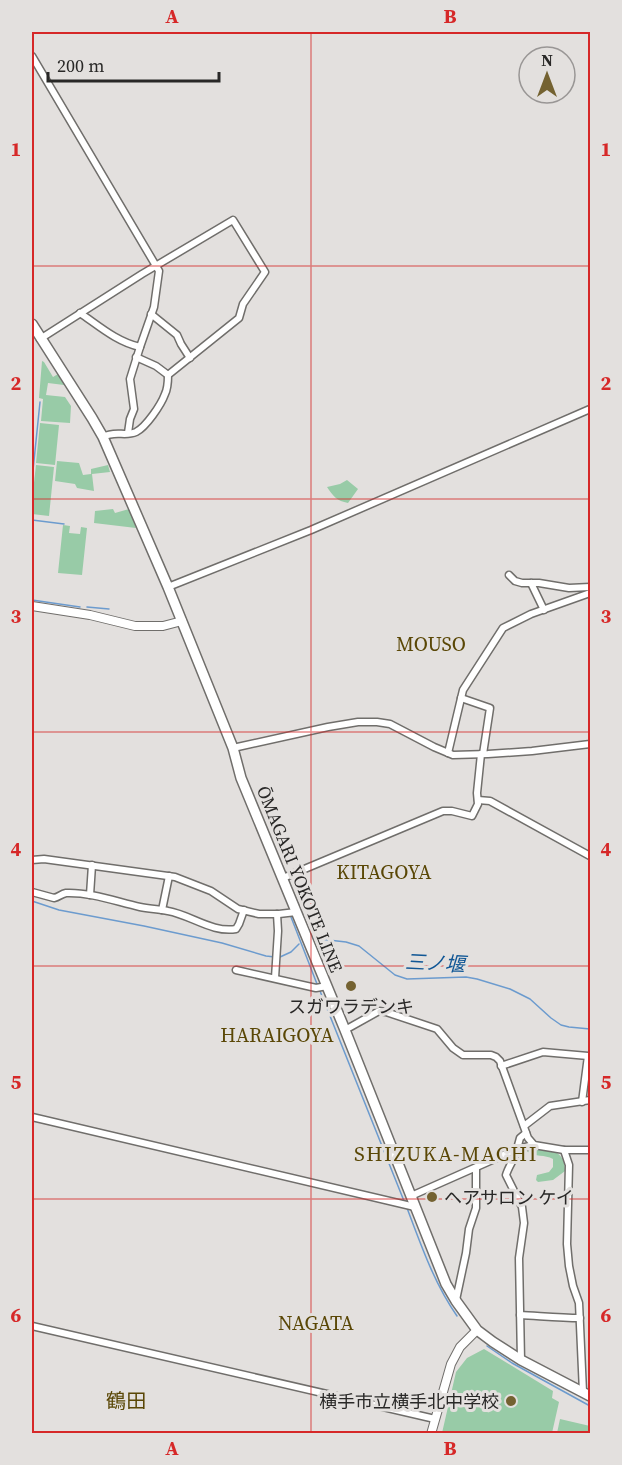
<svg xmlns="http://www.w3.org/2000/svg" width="622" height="1465" font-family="'Source Serif 4','Noto Sans JP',serif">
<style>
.green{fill:#98cba7}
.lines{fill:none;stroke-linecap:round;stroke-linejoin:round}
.stream{stroke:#6c9bce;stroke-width:1.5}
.minor-casing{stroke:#706e6b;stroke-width:9}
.tertiary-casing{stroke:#706e6b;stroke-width:10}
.primary-casing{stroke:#706e6b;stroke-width:12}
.minor{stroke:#fff;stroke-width:6}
.tertiary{stroke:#fff;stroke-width:8}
.primary{stroke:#fff;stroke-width:9}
.grid{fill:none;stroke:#d62828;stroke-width:1.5;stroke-opacity:0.55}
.poi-dot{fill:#746231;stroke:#e3e0de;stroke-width:2}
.labels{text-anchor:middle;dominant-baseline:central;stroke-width:6;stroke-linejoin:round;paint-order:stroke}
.street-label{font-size:18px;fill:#292827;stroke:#e3e0de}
.poi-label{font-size:18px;fill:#292827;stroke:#e3e0de}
.neighbourhood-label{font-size:20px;fill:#5a4706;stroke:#e3e0de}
.water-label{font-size:20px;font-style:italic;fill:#115795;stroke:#e3e0de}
.quarter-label{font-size:21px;letter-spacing:1.5px;fill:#5a4706;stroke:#e3e0de}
.neatline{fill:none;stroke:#d62828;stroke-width:2}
.grid-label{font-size:20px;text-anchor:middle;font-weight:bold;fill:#d62828}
</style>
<rect width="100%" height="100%" fill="#e3e0de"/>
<g class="green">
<polygon points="42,361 44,362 53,377 58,374 64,380 64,385 48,383 46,395 65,397 71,406 70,423 41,421 43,399 39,398"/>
<polygon points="40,423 59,425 55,465 36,463"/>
<polygon points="57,461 79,463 83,475 91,474 91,469 108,465 110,472 92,474 94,491 77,488 75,484 55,481"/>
<polygon points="36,465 54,467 49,516 32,514 32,500"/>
<path d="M 347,480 L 358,489 L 348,503 C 337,501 333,496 327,487 L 340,484 Z"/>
<polygon points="113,509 115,513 129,509 136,528 94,523 95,511"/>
<polygon points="63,525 70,526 69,533 80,534 81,527 87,528 82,575 58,573"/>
<path d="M 528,1148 C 545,1147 565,1148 565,1171 L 553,1180 L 538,1182 L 536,1180 L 537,1175 L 549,1172 L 553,1167 L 553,1159 C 545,1154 535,1158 527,1151 Z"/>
<polygon points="484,1349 553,1391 552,1398 559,1402 552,1433 442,1433 456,1372 467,1358"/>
<polygon points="560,1419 590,1426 590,1433 557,1433"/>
</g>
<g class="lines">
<g class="stream">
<polyline points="32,480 40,402"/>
<polyline points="32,520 64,524"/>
<polyline points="32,600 80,607"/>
<polyline points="87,607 109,609"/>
<polyline points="32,901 59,910 144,926 222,943 266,956 275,957"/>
<polyline points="291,917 317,984"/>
<polyline points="311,938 346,942 359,946 395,975 407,979 466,977 477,979 510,989 530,999 551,1018 561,1025 569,1027 590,1029"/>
<polyline points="280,957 291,952 299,944"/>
<polyline points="320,991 404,1201"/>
<path d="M 407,1208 C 421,1245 434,1283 457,1316"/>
<polyline points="487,1346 512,1363 590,1406"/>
</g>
<defs>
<g id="minor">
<polyline points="32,56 159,271 154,307 140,347 130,379 134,409 130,419 128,433"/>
<path d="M 80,313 C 99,326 117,342 140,347"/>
<polyline points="151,314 177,335 181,344 190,358"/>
<path d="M 40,339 L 142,274 L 233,220 L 265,272 L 243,304 L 239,318 L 168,375 C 168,381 168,388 165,394 C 161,405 146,427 136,432 C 125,437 115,430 103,437"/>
<polyline points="136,357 156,366 168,375"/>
<polyline points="509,575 515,581 522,583 539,583 569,588 590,587"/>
<polyline points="531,583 544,610"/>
<polyline points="168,587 311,530 590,409"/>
<polyline points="461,698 490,708 483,754"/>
<polyline points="233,748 328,727 358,722 377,722 390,724 434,747 453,755 488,754 532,751 590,744"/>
<polyline points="448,753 463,690 503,628 531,614 590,593"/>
<polyline points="478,800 490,801 590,856"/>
<polyline points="32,860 44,859 175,877 211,891 238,909 259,914 279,914 296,912"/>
<polyline points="283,878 443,811 452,811 472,816 478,804 477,793 481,754"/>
<path d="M 32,892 L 54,898 C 59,897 61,894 66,893 C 91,892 117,902 140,907 C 150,909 159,909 168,911 C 191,915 212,933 236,929 L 239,924 L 244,910"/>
<polyline points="90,895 92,865"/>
<polyline points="162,910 169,876"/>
<polyline points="236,970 316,988 327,986"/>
<polyline points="275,978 278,931 277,914"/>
<polyline points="345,1030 379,1011 386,1012 437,1029 453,1048 463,1055 491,1055 496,1057 500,1061 528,1138 534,1145 564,1150 590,1150"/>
<polyline points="501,1066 543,1052 588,1056 582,1102"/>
<polyline points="32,1117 415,1207"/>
<polyline points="524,1126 550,1106 590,1100"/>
<polyline points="564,1150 569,1165 567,1244 569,1266 573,1286 579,1303 583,1392"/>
<polyline points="411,1196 517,1149 520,1138 526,1133"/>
<polyline points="456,1300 466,1253 469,1229 476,1208 476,1168"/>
<path d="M 520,1315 C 540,1316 560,1318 580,1318"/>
<polyline points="32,1326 435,1419"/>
<path d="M 521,1360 L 519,1258 L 524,1223 L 522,1207 L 506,1175 C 509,1165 515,1159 517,1149 L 534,1145"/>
</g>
<g id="tertiary">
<polyline points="32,606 90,615 135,626 163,626 182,621"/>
<polyline points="431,1434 451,1364 460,1347 477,1330"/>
</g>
<polyline id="primary" points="32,324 92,418 103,437 168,587 233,748 241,778 345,1030 446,1284 456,1301 477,1330 493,1342 521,1360 590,1396"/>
</defs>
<use href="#minor" class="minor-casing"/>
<use href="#tertiary" class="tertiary-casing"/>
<use href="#primary" class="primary-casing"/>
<use href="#minor" class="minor"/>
<use href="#tertiary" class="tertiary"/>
<use href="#primary" class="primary"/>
</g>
<path class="grid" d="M 311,32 L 311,1434M 32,266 L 590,266M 32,499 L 590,499M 32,732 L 590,732M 32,966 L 590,966M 32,1199 L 590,1199"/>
<g class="poi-dot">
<circle cx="351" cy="986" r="6"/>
<circle cx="432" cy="1197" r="6"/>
<circle cx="511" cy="1401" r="6"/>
</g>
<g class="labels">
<g class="street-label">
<text transform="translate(300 879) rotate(68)">ŌMAGARI YOKOTE LINE</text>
</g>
<g class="poi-label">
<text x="351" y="1006">スガワラデンキ</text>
<text x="444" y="1197" text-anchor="start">ヘアサロン ケイ</text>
<text x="499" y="1401" text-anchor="end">横手市立横手北中学校</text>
</g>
<g class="neighbourhood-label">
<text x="431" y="644">MOUSO</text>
<text x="384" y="872">KITAGOYA</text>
<text x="277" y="1035">HARAIGOYA</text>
<text x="316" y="1323">NAGATA</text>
<text x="126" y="1401">鶴田</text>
</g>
<g class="water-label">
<text transform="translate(435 963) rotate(3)">三ノ堰</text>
</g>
<g class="quarter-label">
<text x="446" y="1153">SHIZUKA-MACHI</text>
</g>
</g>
<rect width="622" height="1465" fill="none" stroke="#e3e0de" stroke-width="66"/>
<g transform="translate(547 75)"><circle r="28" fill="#e3e0de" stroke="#999695" stroke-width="1.5"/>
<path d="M0-4.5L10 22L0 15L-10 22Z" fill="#746231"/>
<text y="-9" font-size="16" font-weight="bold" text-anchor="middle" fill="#292827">N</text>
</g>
<path d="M48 72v9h171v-9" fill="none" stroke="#292827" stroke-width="3"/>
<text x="57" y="72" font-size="18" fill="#292827" stroke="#e3e0de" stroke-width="4.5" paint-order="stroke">200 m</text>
<rect x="33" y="33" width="556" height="1399" class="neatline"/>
<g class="grid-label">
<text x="172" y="23">A</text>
<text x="450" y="23">B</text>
<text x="16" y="156">1</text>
<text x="606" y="156">1</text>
<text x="16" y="390">2</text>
<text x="606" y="390">2</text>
<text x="16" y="623">3</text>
<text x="606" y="623">3</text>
<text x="16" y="856">4</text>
<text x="606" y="856">4</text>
<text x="16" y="1089">5</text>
<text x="606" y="1089">5</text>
<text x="16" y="1322">6</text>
<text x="606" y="1322">6</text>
<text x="172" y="1455">A</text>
<text x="450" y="1455">B</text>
</g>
</svg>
